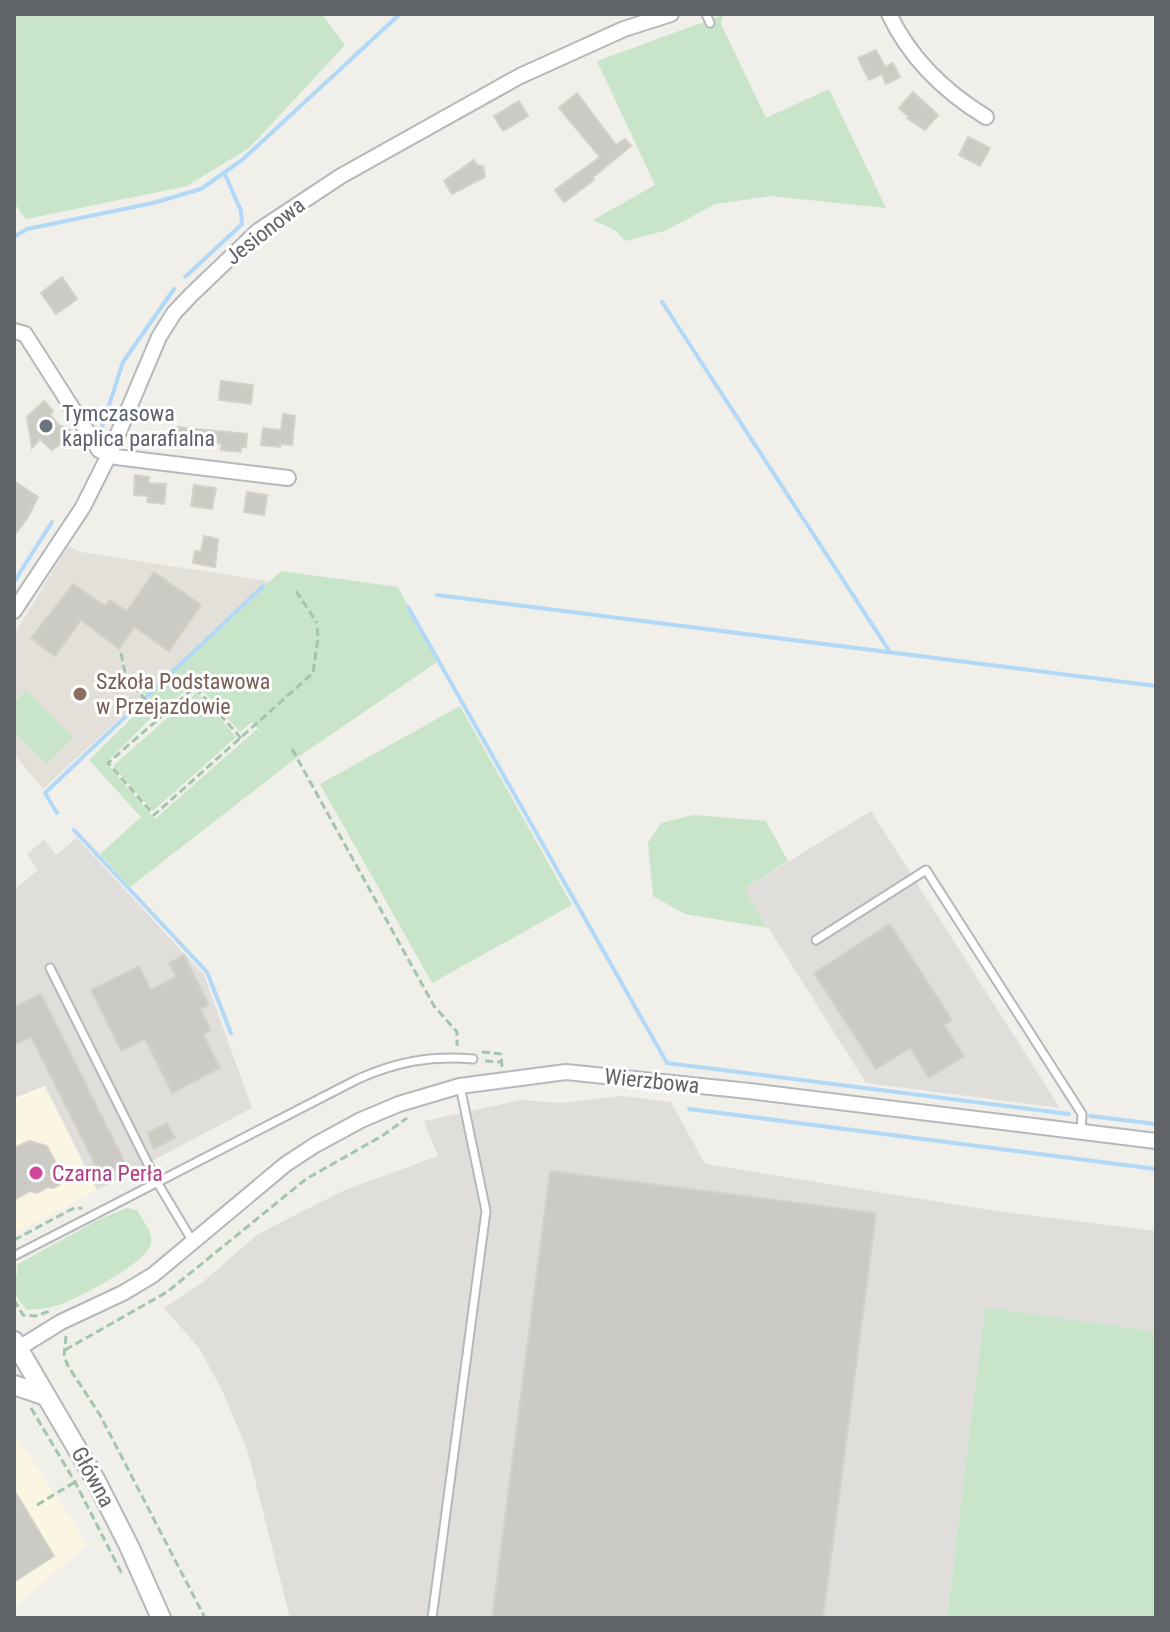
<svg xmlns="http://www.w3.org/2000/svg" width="1170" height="1632" font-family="'Roboto Condensed',sans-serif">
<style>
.commercial{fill:#fbf6e3}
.industrial{fill:#dfdedb}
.education{fill:#e3e0da}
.green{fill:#c8e5c9}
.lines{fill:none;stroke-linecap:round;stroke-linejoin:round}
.stream{stroke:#b2d8f7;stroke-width:4}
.building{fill:#cccac5;stroke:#d4d1c7;stroke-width:2}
.service-casing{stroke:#b5b8bb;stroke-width:11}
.minor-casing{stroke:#b5b8bb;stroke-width:18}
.secondary-casing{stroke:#b5b7bb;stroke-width:22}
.path{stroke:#a2c5ad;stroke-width:3;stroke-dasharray:8 4;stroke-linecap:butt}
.service{stroke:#fff;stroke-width:7}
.minor{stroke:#fff;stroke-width:14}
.secondary{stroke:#fff;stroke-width:18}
.worship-dot{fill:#6b7280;stroke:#fff;stroke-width:3}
.education-dot{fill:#8d6e63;stroke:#fff;stroke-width:3}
.hotel-dot{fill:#d1479c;stroke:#fff;stroke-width:3}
.labels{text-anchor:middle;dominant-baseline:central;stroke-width:6;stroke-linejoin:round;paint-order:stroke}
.street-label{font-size:22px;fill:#606367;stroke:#fff}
.worship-label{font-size:22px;fill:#5b616d;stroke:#fff;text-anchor:start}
.education-label{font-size:22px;fill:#785e54;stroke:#fff;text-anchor:start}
.hotel-label{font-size:22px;fill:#b23c85;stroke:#fff;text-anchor:start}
</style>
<rect width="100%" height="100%" fill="#f0efe9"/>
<g class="commercial">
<polygon points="44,1085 97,1190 14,1234 14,1098"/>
<polygon points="14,1432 88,1545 14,1607"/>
</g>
<g class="industrial">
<polygon points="871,811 1060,1108 866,1083 744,889"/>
<polygon points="77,838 204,975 252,1108 97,1190 45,1086 14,1098 14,890 38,870 27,854 44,840 56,855"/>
<polygon points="622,1096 671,1102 705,1164 996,1211 1156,1231 1156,1332 985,1307 947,1618 290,1618 248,1452 222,1390 199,1348 164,1308 203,1282 258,1234 345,1190 438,1156 424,1121 521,1100 561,1103"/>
</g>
<polygon class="education" points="68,546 81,552 268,581 43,789 14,754 14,635"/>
<g class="green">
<polygon points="14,14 322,14 345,45 249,148 187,186 26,219 14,203"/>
<polygon points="723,15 721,24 766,118 829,89 886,208 770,196 716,204 664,231 625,241 615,230 593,220 655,185 597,61"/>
<polygon points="281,571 398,587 437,662 291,762 130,887 100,854 141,817 89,760 145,705 154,715 106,763 155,819 257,729 265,737 252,722 240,732 195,682 162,711 145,693"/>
<polygon points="26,690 73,737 46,764 14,732 14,703"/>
<polygon points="197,692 236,737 153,811 113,766"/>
<polygon points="460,706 572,905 432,983 320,784"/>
<polygon points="693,815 766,821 788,861 744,889 768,928 685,914 653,896 648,843 661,823"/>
<path d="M 127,1208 L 137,1210 C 142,1220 154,1233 151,1244 C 145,1264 83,1295 64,1303 C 53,1308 39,1309 27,1310 C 16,1298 14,1293 14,1277 L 17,1274 L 18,1264 L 100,1219 Z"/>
<polygon points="985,1307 1156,1332 1156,1618 947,1618"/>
</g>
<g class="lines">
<g class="stream">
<polyline points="14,237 27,229 153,203 201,189 242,160 400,14"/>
<polyline points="185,277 242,224 241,211 224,172"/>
<polyline points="662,302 890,652"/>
<polyline points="100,433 123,362 174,289"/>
<polyline points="14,582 52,522"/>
<polyline points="437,595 1156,686"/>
<polyline points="408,607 667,1063 1069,1114"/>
<polyline points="57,813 45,793 263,586"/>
<polyline points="74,830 207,972 231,1033"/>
<polyline points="689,1109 1156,1169"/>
<polyline points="1090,1116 1156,1124"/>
</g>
</g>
<g class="building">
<polygon points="876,50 885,67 893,63 900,77 886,84 882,74 869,80 858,58"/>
<polygon points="913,92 938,115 925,130 907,118 909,117 899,108"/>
<polygon points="577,93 616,145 625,139 631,146 592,178 594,180 564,202 555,190 600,157 559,108"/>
<polygon points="519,101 528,116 503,131 494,116"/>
<polygon points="968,137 990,148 980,166 959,155"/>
<polygon points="474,160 477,165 483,166 485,177 452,194 444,181"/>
<polygon points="62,277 77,299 56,314 41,293"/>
<polygon points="221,381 253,385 251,404 219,400"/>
<polygon points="44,401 53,411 50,414 52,417 59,425 71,431 65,441 52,450 40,439 32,448 27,417"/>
<polygon points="283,414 295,416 292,445 280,444 280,447 261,445 263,428 281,430"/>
<polygon points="176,427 247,434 246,447 241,447 241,452 221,450 222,444 196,441 196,448 174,446"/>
<polygon points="135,475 149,477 148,483 166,484 164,504 147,502 148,496 134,495"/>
<polygon points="14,481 38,497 28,517 14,536"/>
<polygon points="194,485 216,488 212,509 191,506"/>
<polygon points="247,492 267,495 264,515 244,512"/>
<polygon points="204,536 218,539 215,567 193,563 195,551 201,552"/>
<polygon points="154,572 201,605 169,651 134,627 119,649 81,620 55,656 31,638 73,584 105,606 110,600 127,611"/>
<polygon points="890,924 952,1020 944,1025 964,1056 929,1078 910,1048 876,1069 814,973"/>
<polygon points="184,955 209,1005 200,1009 211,1030 203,1034 220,1068 172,1093 145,1039 121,1051 91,990 139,966 151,990 176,977 169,963"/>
<polygon points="41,994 125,1163 101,1176 31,1037 14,1045 14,1007"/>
<polygon points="167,1123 175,1138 154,1149 147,1133"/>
<polygon points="29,1141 47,1146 59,1169 57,1176 60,1180 59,1185 53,1188 48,1187 37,1193 30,1191 14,1200 14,1148"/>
<polygon points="550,1171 876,1213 823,1618 492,1618"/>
<polygon points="14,1490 54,1556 14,1582"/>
</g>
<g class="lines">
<defs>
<g id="service">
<polyline points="706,14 710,23"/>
<polyline points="816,940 926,870 1082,1114 1081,1132"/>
<polyline points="50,968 157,1182 193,1242"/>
<path d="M 14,1256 L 358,1079 C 396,1062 431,1055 473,1059"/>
<polyline points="432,1618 486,1211 460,1086"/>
</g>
<g id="minor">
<path d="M 889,14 C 910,58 945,92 986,117"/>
<polyline points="14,331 25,334 99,450 116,457 288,478"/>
<polyline points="14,611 83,507 109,455 159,337 174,313 191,295 258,231 341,176 520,76 624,29 671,14"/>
<polyline points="19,1348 61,1322 123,1293 153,1275 286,1164 315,1145 361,1120 399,1104 460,1086 566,1072 749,1091 1156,1141"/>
</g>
<g id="secondary">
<polyline points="14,1341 96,1481 129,1546 161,1618"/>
<polyline points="14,1385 46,1396"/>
</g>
</defs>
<use href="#service" class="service-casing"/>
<use href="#minor" class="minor-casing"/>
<use href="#secondary" class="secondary-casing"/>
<g class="path">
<polyline points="296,591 317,623"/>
<polyline points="121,653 126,678 160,716"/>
<polyline points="241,738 195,687 108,763 154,815 313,673 318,638 317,624"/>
<polyline points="292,749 434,1006 457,1032 457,1046"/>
<polyline points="482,1052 501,1054 502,1067"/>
<polyline points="485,1061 501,1062"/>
<polyline points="14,1240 72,1209 82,1208"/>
<polyline points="14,1300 23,1315 35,1316 50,1311"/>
<polyline points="66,1336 64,1356 68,1366 100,1415 205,1618"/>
<polyline points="65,1350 167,1292 306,1179 382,1136 407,1118"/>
<polyline points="31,1408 75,1482 122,1574"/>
<polyline points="37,1505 75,1482"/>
</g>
<use href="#service" class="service"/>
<use href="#minor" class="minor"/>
<use href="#secondary" class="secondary"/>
</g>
<circle class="worship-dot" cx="46" cy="426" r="8"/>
<circle class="education-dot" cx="80" cy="694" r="8"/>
<circle class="hotel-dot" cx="36" cy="1173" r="8"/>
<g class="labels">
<g class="street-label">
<text transform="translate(265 231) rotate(-38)">Jesionowa</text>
<text transform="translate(652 1081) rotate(6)">Wierzbowa</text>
<text transform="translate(93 1477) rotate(61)">Główna</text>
</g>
<g class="worship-label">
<text x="62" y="413">Tymczasowa<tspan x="62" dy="25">kaplica parafialna</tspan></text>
</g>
<g class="education-label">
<text x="96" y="681">Szkoła Podstawowa<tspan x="96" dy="25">w Przejazdowie</tspan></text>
</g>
<g class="hotel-label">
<text x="52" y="1173">Czarna Perła</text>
</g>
</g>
<rect width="1170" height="1632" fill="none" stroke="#606367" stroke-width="32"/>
</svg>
